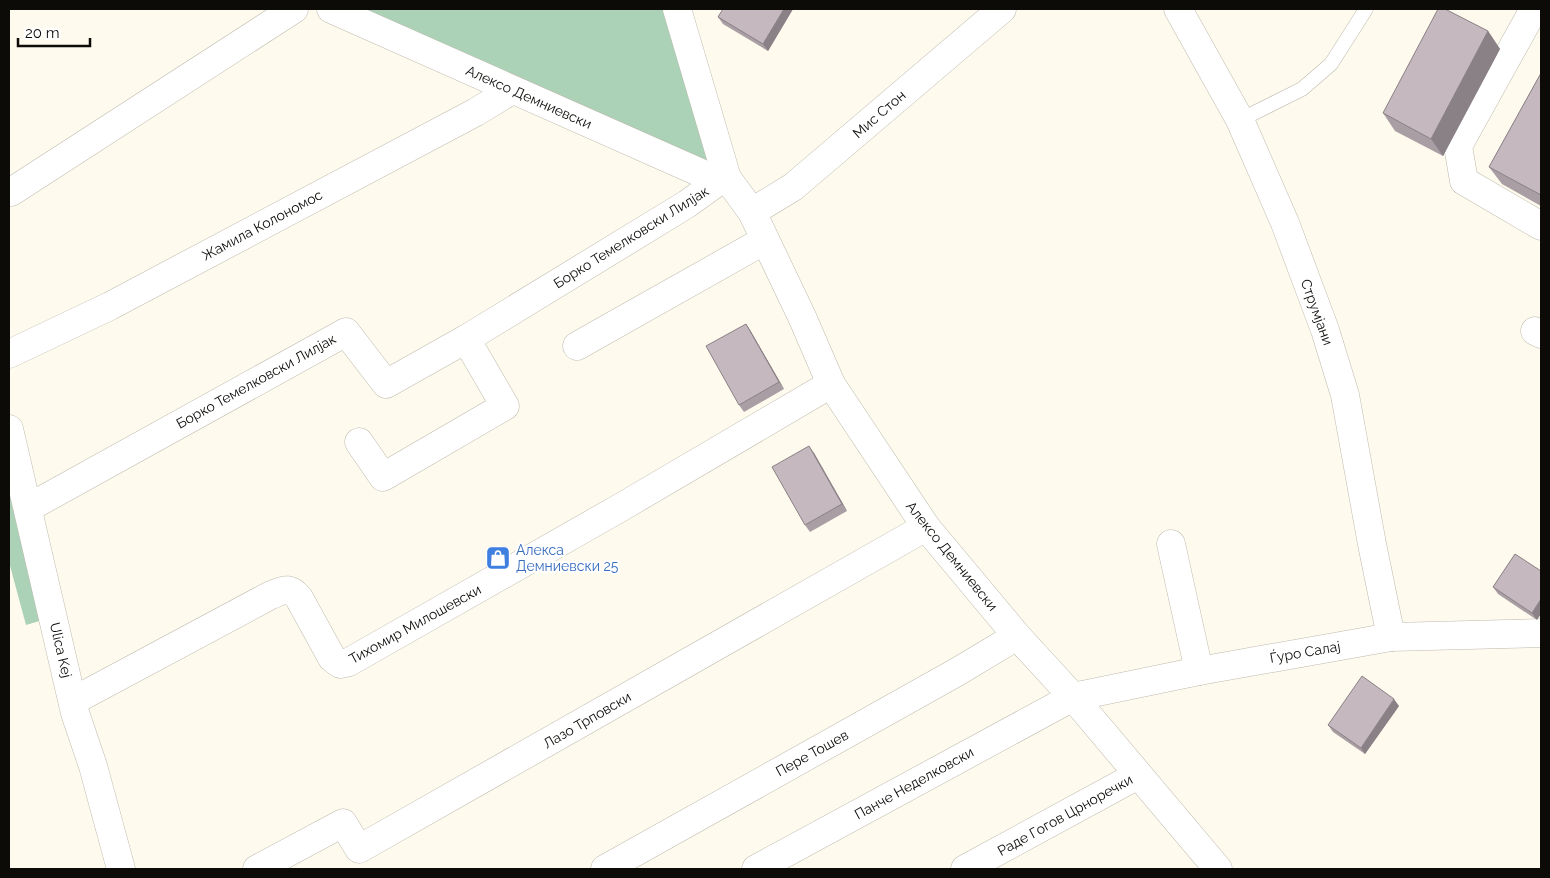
<svg xmlns="http://www.w3.org/2000/svg" width="1550" height="878" font-family="Raleway,sans-serif">
<style>
.green{fill:#abd2b7}
.lines{fill:none;stroke-linecap:round;stroke-linejoin:round}
.lane-casing{stroke:#bebaae;stroke-width:15}
.street-casing{stroke:#bebaae;stroke-width:29}
.lane{stroke:#fff;stroke-width:14}
.street{stroke:#fff;stroke-width:28}
.wall{fill:#a99ea4}
.shaded-wall{fill:#8a8186}
.building{fill:#c5b8bf;stroke:#8a8186}
.labels{text-anchor:middle;dominant-baseline:central;stroke-width:4;stroke-linejoin:round;paint-order:stroke}
.street-label{font-size:14px;fill:#0d0b08;stroke:#fff}
.shop-label{font-size:14px;fill:#366cbe;stroke:#fff;text-anchor:start}
</style>
<rect width="100%" height="100%" fill="#fefaed"/>
<g class="green">
<polygon points="331,9 677,9 727,178"/>
<polygon points="9,429 53,617 26,625 9,562"/>
</g>
<g class="lines">
<defs>
<polyline id="lane" points="1240,120 1302,89 1331,64 1366,9"/>
<g id="street">
<polyline points="331,9 719,181 727,178"/>
<polyline points="677,9 727,178 752,212 803,319 831,384 926,527 1017,636 1073,697 1218,869"/>
<polyline points="1178,9 1240,120 1285,223 1325,330 1345,395 1372,544 1391,637"/>
<polyline points="1534,9 1458,146 1464,181 1541,226"/>
<polyline points="11,192 294,9"/>
<polyline points="752,212 793,187 1002,9"/>
<polyline points="1535,331 1541,334"/>
<polyline points="577,346 765,240"/>
<polyline points="9,354 110,306 476,112 512,90"/>
<polyline points="9,429 75,713 93,766 121,869"/>
<polyline points="359,442 383,477 505,406 466,339"/>
<polyline points="28,508 346,332 386,384 466,339 687,204 719,181"/>
<polyline points="1171,544 1199,671"/>
<path d="M 73,701 L 271,595 C 284,590 289,586 299,598 L 332,658 L 340,664 L 349,662 L 618,509 L 831,384"/>
<polyline points="257,869 343,823 359,849 926,527"/>
<polyline points="605,869 957,672 1017,636"/>
<polyline points="756,869 1073,697 1199,671 1391,637 1541,633"/>
<polyline points="965,869 1138,775"/>
</g>
</defs>
<use href="#lane" class="lane-casing"/>
<use href="#street" class="street-casing"/>
<use href="#lane" class="lane"/>
<use href="#street" class="street"/>
</g>
<g class="wall">
<polygon points="723,9 793,9 768,51 723,24 718,17"/>
<polygon points="1488,31 1500,49 1443,156 1395,131 1383,113"/>
<polygon points="1541,73 1541,206 1502,184 1489,167"/>
<polygon points="746,324 750,330 784,389 744,412 739,405"/>
<polygon points="814,453 847,511 810,532 805,525"/>
<polygon points="1515,554 1537,620 1498,594 1493,587"/>
<polygon points="1399,706 1365,754 1333,732 1328,725"/>
</g>
<g class="shaded-wall">
<polygon points="784,9 793,9 768,51 763,44"/>
<polygon points="1488,31 1500,49 1443,156 1431,139"/>
<polygon points="746,324 750,330 784,389 779,382"/>
<polygon points="809,446 814,453 847,511 842,504"/>
<polygon points="1541,599 1541,614 1537,620 1532,613"/>
<polygon points="1394,699 1399,706 1365,754 1361,748"/>
</g>
<g class="building">
<polygon points="723,9 784,9 763,44 718,17"/>
<polygon points="1438,9 1445,9 1488,31 1431,139 1383,113"/>
<polygon points="1541,73 1541,195 1489,167"/>
<polygon points="746,324 779,382 739,405 706,346"/>
<polygon points="809,446 842,504 805,525 772,467"/>
<polygon points="1515,554 1541,571 1541,599 1532,613 1493,587"/>
<polygon points="1362,676 1394,699 1361,748 1328,725"/>
</g>
<defs>
<symbol id="shop-square" viewBox="-11 -11 22 22"><rect x="-9" y="-9" width="18" height="18" rx="4" fill="#3f7fe0" stroke="#fff"/><path d="M-5-2.5h2.3a2.7 3.5 0 0 1 5.4 0H5L5.5 6h-11ZM-1.5-2.5h3a1.5 2.3 0 0 0-3 0Z" fill="#fff"/></symbol>
</defs>
<g fill-rule="evenodd">
<use href="#shop-square" x="484" y="544" width="28" height="28"/>
</g>
<g class="labels">
<g class="street-label">
<text transform="translate(529 97) rotate(24)">Алексо Демниевски</text>
<text transform="translate(879 114) rotate(-41)">Мис Стон</text>
<text transform="translate(262 225) rotate(-28)">Жамила Колономос</text>
<text transform="translate(631 237) rotate(-32)">Борко Темелковски Лилјак</text>
<text transform="translate(1317 312) rotate(70)">Струмјани</text>
<text transform="translate(256 381) rotate(-29)">Борко Темелковски Лилјак</text>
<text transform="translate(952 556) rotate(51)">Алексо Демниевски</text>
<text transform="translate(415 624) rotate(-29)">Тихомир Милошевски</text>
<text transform="translate(61 650) rotate(77)">Ulica Kej</text>
<text transform="translate(1305 652) rotate(-10)">Ѓуро Салај</text>
<text transform="translate(587 720) rotate(-30)">Лазо Трповски</text>
<text transform="translate(812 753) rotate(-29)">Пере Тошев</text>
<text transform="translate(914 783) rotate(-29)">Панче Неделковски</text>
<text transform="translate(1065 815) rotate(-29)">Раде Гогов Црноречки</text>
</g>
<g class="shop-label">
<text x="516" y="550">Алекса<tspan x="516" dy="16">Демниевски 25</tspan></text>
</g>
</g>
<rect width="1550" height="878" fill="none" stroke="#0d0b08" stroke-width="20"/>
<path d="M18 38v8h72v-8" fill="none" stroke="#0d0b08" stroke-width="2.5"/>
<text x="25" y="38" font-size="15" fill="#0d0b08" stroke="#ffffff" stroke-width="4" paint-order="stroke">20 m</text>
</svg>
